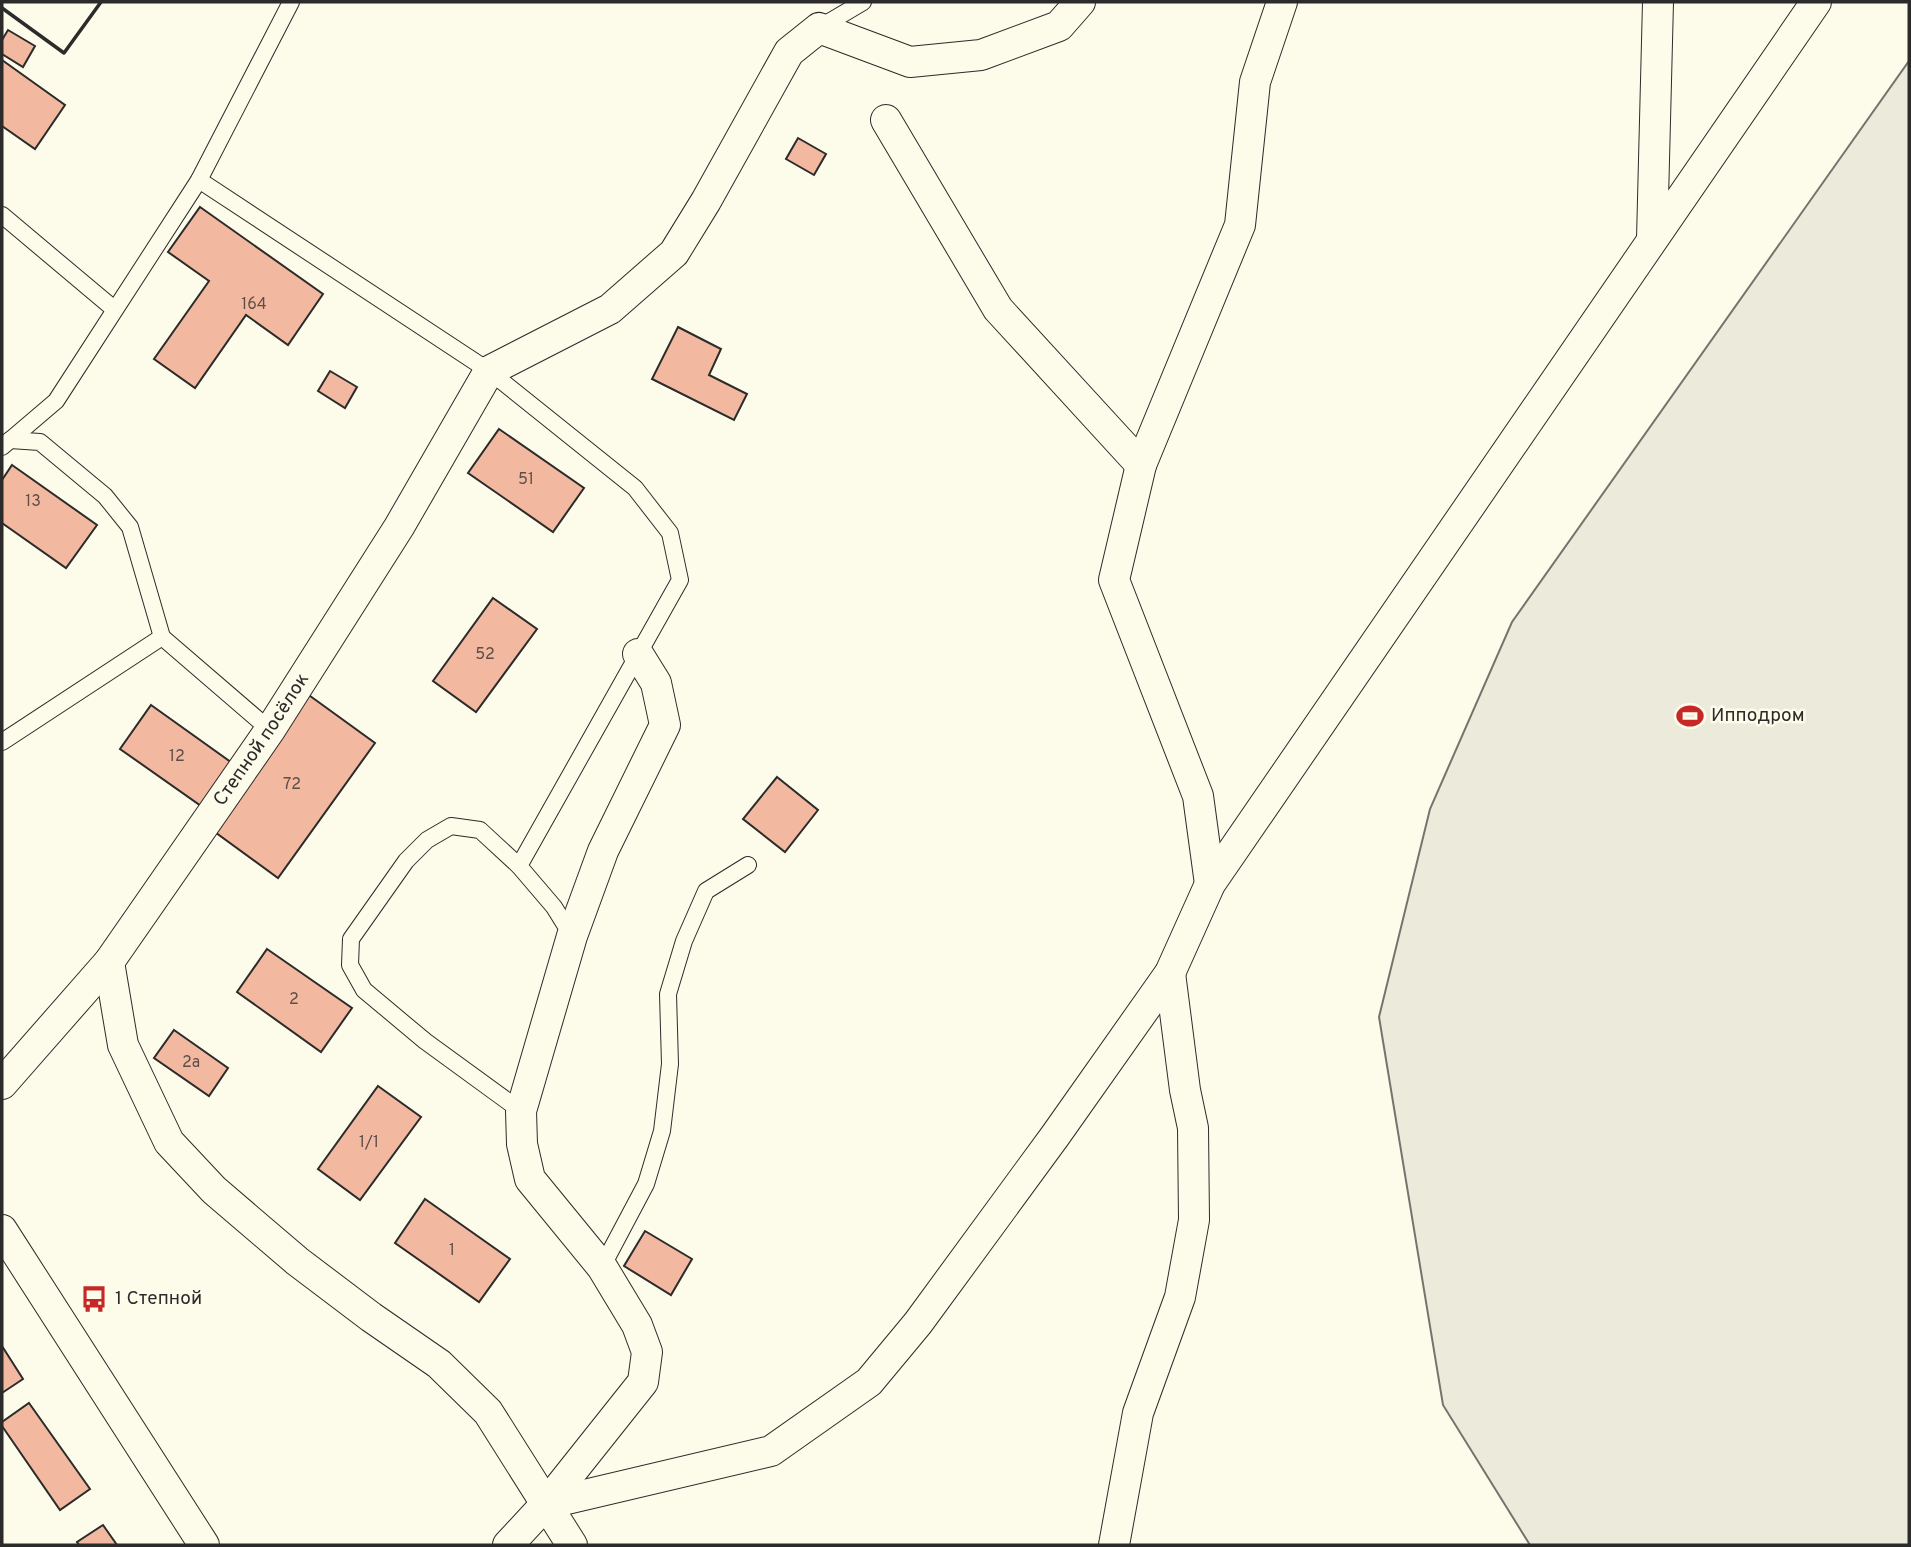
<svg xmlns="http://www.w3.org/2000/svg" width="1911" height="1547" font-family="Overpass,sans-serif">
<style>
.green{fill:#ecebdb;stroke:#74746e;stroke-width:2}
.building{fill:#f2b8a0;stroke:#2b2b2b;stroke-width:2}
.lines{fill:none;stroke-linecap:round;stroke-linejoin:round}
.service-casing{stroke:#2b2b2b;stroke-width:18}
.minor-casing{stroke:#2b2b2b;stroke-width:32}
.service{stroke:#fdfbea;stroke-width:16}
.minor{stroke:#fdfbea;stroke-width:30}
.wall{stroke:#2b2b2b;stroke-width:3.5}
.labels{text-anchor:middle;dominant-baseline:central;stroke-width:5;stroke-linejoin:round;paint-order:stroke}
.number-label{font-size:16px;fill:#5d4e48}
.poi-label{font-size:19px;fill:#2b2b2b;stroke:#fdfbea;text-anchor:start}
.street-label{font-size:19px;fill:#2b2b2b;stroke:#fdfbea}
</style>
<rect width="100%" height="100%" fill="#fdfbea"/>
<polygon class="green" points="1909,61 1909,1545 1530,1545 1443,1405 1379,1017 1430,809 1512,622"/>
<g class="building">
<polygon points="8,30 35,46 23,67 2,54 2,40"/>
<polygon points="2,60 65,105 35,149 2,126"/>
<polygon points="798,138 826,154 814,175 786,159"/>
<polygon points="200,207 323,294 288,345 246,315 195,388 154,359 209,281 168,252"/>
<polygon points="678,327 721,349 709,375 747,394 734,420 652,379"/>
<polygon points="330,371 357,387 345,408 318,391"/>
<polygon points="499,429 584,488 553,532 468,473"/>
<polygon points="12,465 97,525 66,568 2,523 2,480"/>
<polygon points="493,598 537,629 476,712 433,681"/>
<polygon points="306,693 375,743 278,878 208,827"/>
<polygon points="151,705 235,765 204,808 120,749"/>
<polygon points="777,777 818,810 785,852 743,819"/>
<polygon points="267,949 352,1008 321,1052 237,992"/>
<polygon points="174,1030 228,1068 209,1096 154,1058"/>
<polygon points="378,1086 421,1117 360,1200 318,1169"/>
<polygon points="425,1199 510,1259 479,1302 395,1243"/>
<polygon points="645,1231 692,1259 671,1295 624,1266"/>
<polygon points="2,1346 23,1379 2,1393"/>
<polygon points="29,1403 90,1489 60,1510 2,1426 2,1422"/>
<polygon points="103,1525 117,1545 79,1545 77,1542"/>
</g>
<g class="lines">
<defs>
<g id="service">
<polyline points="819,28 863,2"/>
<polyline points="199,180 489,371 635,488 670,533 680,580 519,866 554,907 572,936"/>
<polyline points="2,215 114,309"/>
<polyline points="10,440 40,442 105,496 130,527 162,637 270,730"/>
<polyline points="2,447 56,401 199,180 291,2"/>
<polyline points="2,742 162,637"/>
<polyline points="519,866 480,830 451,826 427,840 406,861 351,939 350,965 364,990 425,1041 521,1111"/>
<polyline points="602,1267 646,1184 662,1131 670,1064 668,994 684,941 706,891 748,865"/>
</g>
<g id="minor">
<polyline points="886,120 998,309 1141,465 1240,225 1255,82 1282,2"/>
<polyline points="1652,239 1658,2"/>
<polyline points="1141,465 1114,580 1198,796 1210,884"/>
<polyline points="109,962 123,1045 169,1142 214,1190 297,1261 371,1317 439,1364 488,1412 572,1545"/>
<path id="s1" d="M 2,1084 L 109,962 L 270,730 L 399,527 L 489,371 L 610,309 L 674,253 L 706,201 L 789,52 L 819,28 L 910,62 L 981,55 L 1059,26 L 1080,2"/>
<polyline points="2,1230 204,1545"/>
<polyline points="546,1504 771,1451 869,1382 918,1323 1055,1136 1170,973 1210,884 1816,2"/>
<polyline points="508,1545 546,1504 643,1382 647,1352 637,1325 602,1267 530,1179 522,1144 521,1111 572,936 603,851 665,725 656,683 638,654"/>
<polyline points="1114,1545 1138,1413 1180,1297 1194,1220 1193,1128 1185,1090 1170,973"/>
</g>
</defs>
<use href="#service" class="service-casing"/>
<use href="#minor" class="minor-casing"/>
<use href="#service" class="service"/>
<use href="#minor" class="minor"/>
<polyline class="wall" points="2,8 64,53 101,2"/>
</g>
<defs>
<symbol id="stadium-bare" viewBox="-9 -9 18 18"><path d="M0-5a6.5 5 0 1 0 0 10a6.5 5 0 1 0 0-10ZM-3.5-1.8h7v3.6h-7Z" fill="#c62828" stroke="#fdfbea" stroke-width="2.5" paint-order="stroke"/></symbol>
<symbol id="bus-bare" viewBox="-9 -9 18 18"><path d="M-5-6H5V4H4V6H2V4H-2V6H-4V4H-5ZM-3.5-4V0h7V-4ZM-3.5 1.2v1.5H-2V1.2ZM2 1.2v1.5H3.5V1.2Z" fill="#c62828" stroke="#fdfbea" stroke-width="2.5" paint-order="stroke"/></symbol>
</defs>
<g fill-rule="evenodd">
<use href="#stadium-bare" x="1671" y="697" width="38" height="38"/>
<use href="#bus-bare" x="75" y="1280" width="38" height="38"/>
</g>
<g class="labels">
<g class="number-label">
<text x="254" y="305">164</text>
<text x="526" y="480">51</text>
<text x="33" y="502">13</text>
<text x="485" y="655">52</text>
<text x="177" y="757">12</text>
<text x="292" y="785">72</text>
<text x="294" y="1000">2</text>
<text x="191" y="1063">2а</text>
<text x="369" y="1143">1/1</text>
<text x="452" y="1251">1</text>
</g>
<g class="poi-label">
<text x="1711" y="716">Ипподром</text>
<text x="115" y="1299">1 Степной</text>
</g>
<g class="street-label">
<text stroke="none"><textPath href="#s1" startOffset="432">Степной посёлок</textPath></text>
</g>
</g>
<rect width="1911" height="1547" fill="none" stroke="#2b2b2b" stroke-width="7"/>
</svg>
